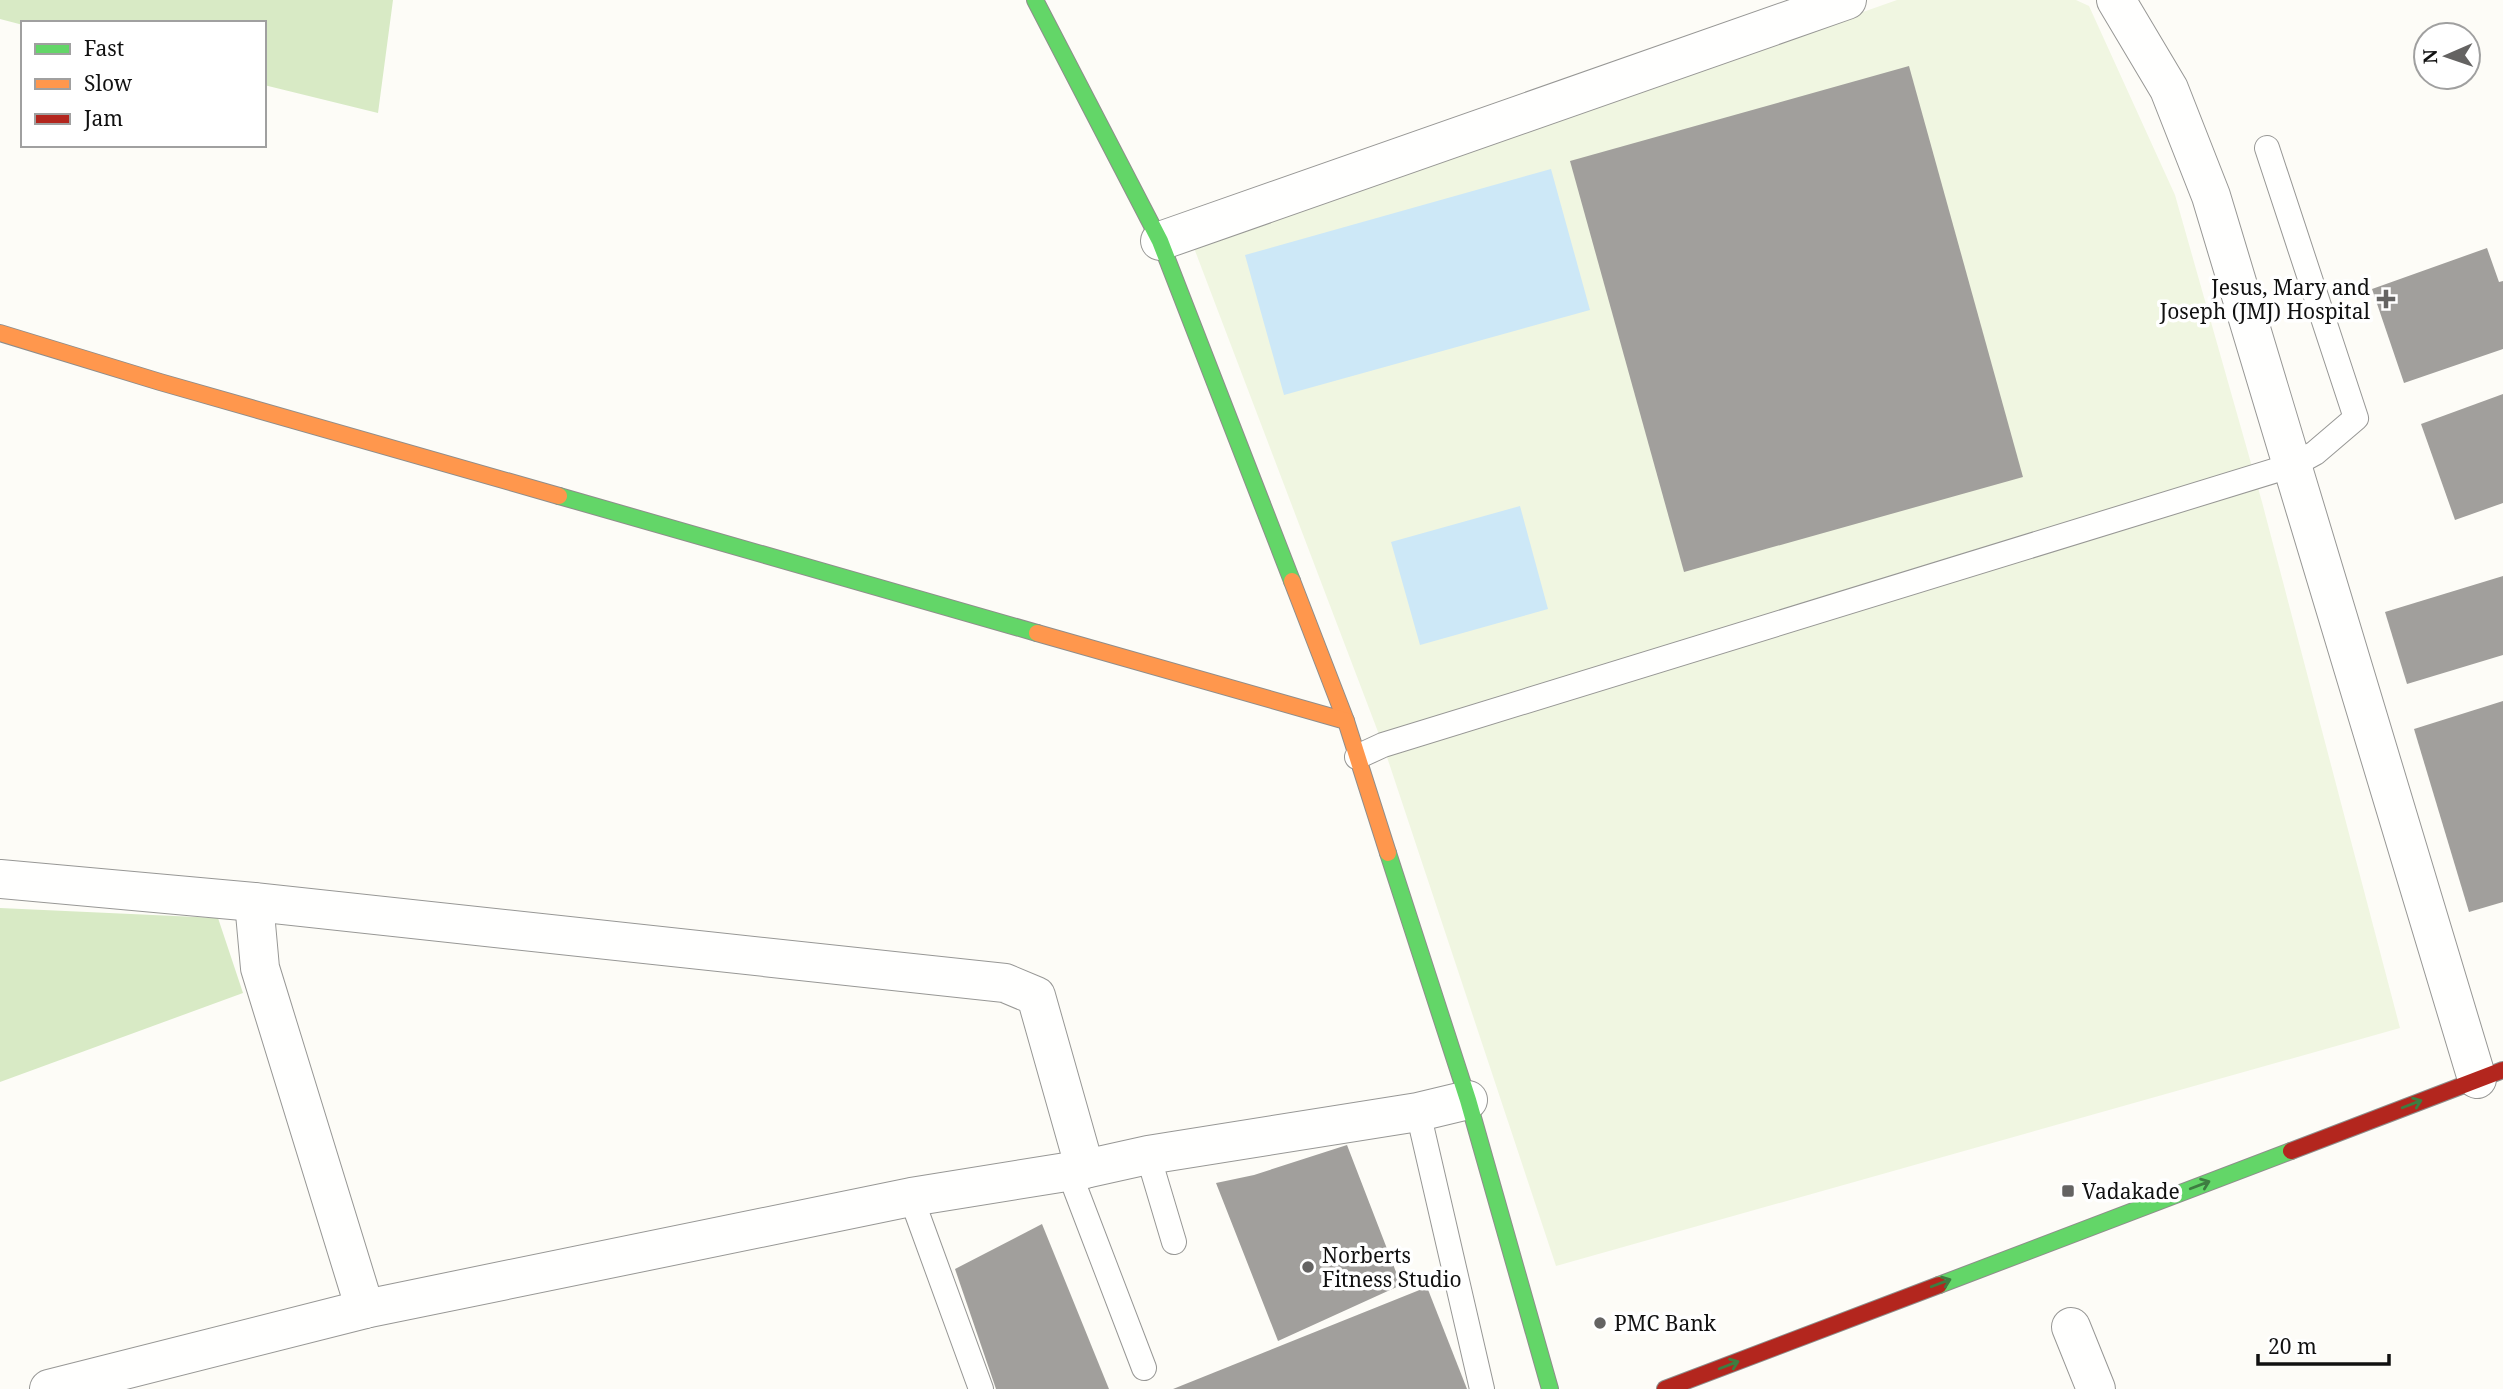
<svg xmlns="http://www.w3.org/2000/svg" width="2503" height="1389" font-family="'Noto Serif',serif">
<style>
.forest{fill:#d8eac5}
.pitch{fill:#f0f6e1}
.water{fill:#cde8f7}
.building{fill:#a19f9c}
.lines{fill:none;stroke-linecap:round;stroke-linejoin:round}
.lane-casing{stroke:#979795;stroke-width:26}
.street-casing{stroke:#979795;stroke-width:40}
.fast-casing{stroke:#8e8d8b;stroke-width:18}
.slow-casing{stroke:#8e8d8b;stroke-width:18}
.jam-casing{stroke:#8e8d8b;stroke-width:18}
.lane{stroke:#fffffe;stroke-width:24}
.street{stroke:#fffffe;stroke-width:38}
.fast{stroke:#63d668;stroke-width:16}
.slow{stroke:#ff974d;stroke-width:16}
.jam{stroke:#b3261e;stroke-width:16}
.oneway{stroke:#3e7d41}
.poi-dot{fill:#646362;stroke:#fff;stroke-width:2.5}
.labels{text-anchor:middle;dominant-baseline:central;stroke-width:7;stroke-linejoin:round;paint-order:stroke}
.poi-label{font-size:21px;fill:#111;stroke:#fff;text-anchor:start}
</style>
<rect width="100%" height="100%" fill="#fdfcf7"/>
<g class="forest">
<polygon points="0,0 393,0 378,113 264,85 264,23 23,23 23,25 0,19"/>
<polygon points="0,908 218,918 243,993 0,1082"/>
</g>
<polygon class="pitch" points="1897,0 2076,0 2089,6 2175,195 2262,502 2400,1028 1556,1266 1383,745 1194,248"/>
<g class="water">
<polygon points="1551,169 1590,310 1284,395 1245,255"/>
<polygon points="1520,506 1548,609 1420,645 1391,542"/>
</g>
<g class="building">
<polygon points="1909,66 2023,477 1684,572 1570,161"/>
<polygon points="2487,248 2499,282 2503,281 2503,349 2404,383 2372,289"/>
<polygon points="2503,394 2503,503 2455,520 2421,424"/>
<polygon points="2503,576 2503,655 2407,684 2385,612"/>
<polygon points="2503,701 2503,902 2469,912 2414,729"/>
<polygon points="1347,1145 1401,1285 1278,1341 1216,1183 1254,1175"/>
<polygon points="1042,1224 1109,1389 996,1389 955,1269"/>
<polygon points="1427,1287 1467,1389 1173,1389"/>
</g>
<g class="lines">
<defs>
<g id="lane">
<polyline points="1357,757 1383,745 2293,465 2315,453 2356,418 2267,148"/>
<polyline points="1418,1112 1482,1389"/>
<polyline points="1148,1155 1174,1242"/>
<polyline points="1069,1172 1144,1368"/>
<polyline points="911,1197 981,1389"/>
</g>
<g id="street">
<polyline points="2116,0 2169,89 2211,196 2477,1079"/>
<polyline points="1160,241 1847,0"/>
<polyline points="0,879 254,902 1005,983 1036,996 1085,1169"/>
<polyline points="254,902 260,968 365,1309"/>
<polyline points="2071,1327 2096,1389"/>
<polyline points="49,1389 365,1309 911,1197 1085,1169 1148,1155 1418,1112 1468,1100"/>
</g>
<g id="fast">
<polyline points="1035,0 1160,241 1292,581"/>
<polyline points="559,496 1037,633"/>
<polyline points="1388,853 1468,1100 1550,1389"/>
<polyline points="1939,1285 2291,1151"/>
</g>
<g id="slow">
<polyline points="0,333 160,382 559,496"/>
<polyline points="1292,581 1346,721"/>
<polyline points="1037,633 1346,721 1388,853"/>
</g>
<g id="jam">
<polyline points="2291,1151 2503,1070"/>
<polyline points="1665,1389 1939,1285"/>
</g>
</defs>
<use href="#lane" class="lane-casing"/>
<use href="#street" class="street-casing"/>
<use href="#fast" class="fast-casing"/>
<use href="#slow" class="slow-casing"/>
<use href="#jam" class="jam-casing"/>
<use href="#lane" class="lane"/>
<use href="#street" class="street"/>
<use href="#fast" class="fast"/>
<use href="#slow" class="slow"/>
<use href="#jam" class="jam"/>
</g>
<defs><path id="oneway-shaft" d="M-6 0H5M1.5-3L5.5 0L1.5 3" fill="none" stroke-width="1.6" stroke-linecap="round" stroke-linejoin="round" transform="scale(1.75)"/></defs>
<g class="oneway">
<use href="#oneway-shaft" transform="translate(2412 1104) rotate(-21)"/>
<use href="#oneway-shaft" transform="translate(2200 1185) rotate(-21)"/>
<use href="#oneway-shaft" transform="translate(1941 1283) rotate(-21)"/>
<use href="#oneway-shaft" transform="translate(1729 1365) rotate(-21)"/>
</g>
<g class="poi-dot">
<path d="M2382.5 288.5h7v7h7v7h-7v7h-7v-7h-7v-7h7z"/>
<rect x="2061" y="1184" width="14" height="14" rx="3.5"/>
<circle cx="1308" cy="1267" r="7"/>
<circle cx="1600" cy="1323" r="7"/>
</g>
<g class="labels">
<g class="poi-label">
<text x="2370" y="287" text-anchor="end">Jesus, Mary and<tspan x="2370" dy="24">Joseph (JMJ) Hospital</tspan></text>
<text x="2082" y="1191">Vadakade</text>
<text x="1322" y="1255">Norberts<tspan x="1322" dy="24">Fitness Studio</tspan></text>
<text x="1614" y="1323">PMC Bank</text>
</g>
</g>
<rect x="21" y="21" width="245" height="126" fill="#ffffff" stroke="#a0a0a0" stroke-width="2"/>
<rect x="35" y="44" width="35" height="10" fill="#63d668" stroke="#a0a0a0" stroke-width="2"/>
<text x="84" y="56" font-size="21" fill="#111111">Fast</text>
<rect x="35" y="79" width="35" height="10" fill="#ff974d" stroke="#a0a0a0" stroke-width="2"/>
<text x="84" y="91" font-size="21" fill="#111111">Slow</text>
<rect x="35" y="114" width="35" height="10" fill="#b3261e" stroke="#a0a0a0" stroke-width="2"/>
<text x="84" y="126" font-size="21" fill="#111111">Jam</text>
<g transform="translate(2447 56) rotate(268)"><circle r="33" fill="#ffffff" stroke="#a0a0a0" stroke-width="2"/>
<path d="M0-5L12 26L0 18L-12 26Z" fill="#646362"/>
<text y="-10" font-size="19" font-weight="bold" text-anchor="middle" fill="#111111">N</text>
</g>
<path d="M2258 1354v10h131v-10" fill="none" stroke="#111111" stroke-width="3.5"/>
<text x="2268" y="1354" font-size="21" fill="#111111" stroke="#ffffff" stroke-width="5" paint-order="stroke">20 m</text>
</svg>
